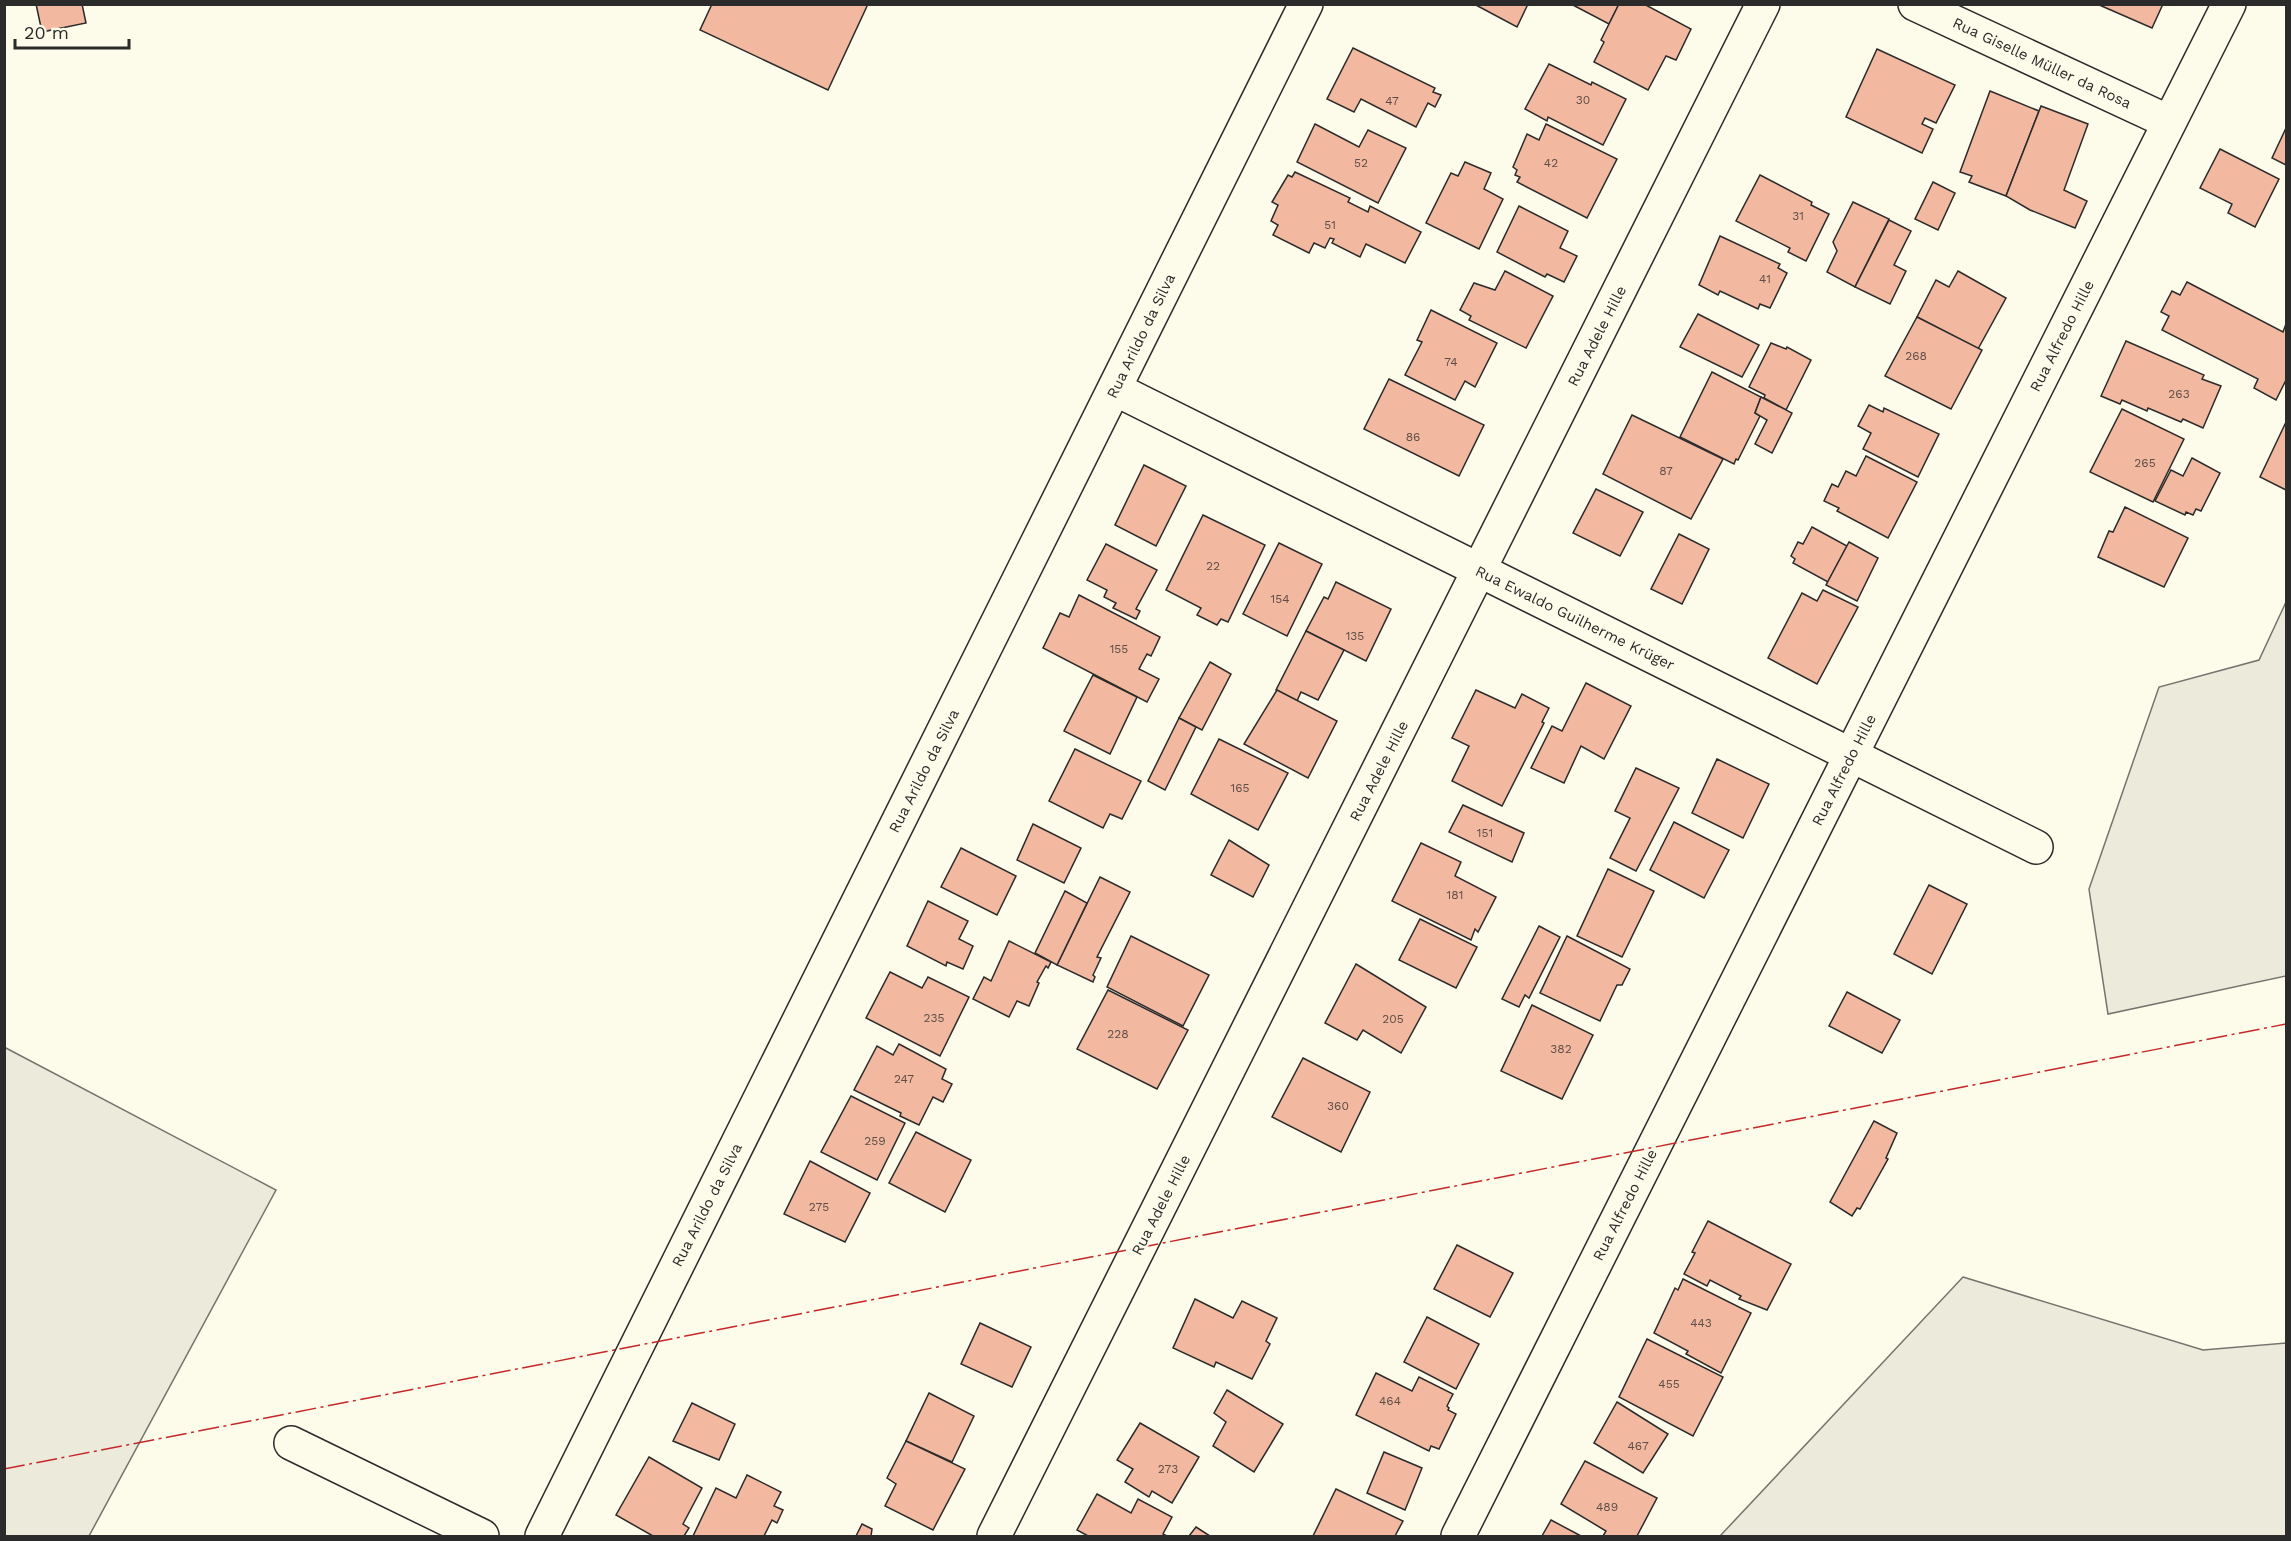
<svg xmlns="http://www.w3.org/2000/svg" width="2291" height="1541" font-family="'Work Sans',sans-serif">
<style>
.green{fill:#ecebdb;stroke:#74746e;stroke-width:1.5}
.building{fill:#f2b8a0;stroke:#2b2b2b;stroke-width:1.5}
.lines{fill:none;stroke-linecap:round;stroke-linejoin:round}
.street-casing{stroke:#2b2b2b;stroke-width:36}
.street{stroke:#fdfbea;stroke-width:33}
.power{stroke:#c62828;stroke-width:1.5;stroke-dasharray:21 4.5 3 4.5;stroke-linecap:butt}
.labels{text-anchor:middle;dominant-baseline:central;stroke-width:4.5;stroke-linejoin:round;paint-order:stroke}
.number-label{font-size:12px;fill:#5d4e48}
.street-label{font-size:15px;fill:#2b2b2b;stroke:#fdfbea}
</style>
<rect width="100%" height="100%" fill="#fdfbea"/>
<g class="green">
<polygon points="2286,602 2286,976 2108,1014 2089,889 2159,687 2259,660"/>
<polygon points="4,1047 276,1190 89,1536 5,1536"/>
<polygon points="1963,1277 2203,1350 2286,1343 2286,1536 1720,1536"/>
</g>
<g class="building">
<polygon points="36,4 82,4 86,23 42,32"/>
<polygon points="712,4 868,4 828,90 700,30"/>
<polygon points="1474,4 1528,4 1517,27"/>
<polygon points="1571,4 1619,4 1609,24"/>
<polygon points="1619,4 1644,4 1691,29 1676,60 1666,56 1648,90 1594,62 1604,42 1601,40"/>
<polygon points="2097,4 2163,4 2152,28"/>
<polygon points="1353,48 1435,88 1433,92 1441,95 1435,107 1428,103 1416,127 1361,99 1354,112 1327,99"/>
<polygon points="1877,49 1955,85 1936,123 1925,118 1922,124 1933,129 1922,153 1846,117"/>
<polygon points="1549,64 1591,85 1592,82 1626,99 1603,145 1548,117 1547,121 1525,109"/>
<polygon points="1990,91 2039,111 2006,196 1969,182 1972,176 1960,172"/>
<polygon points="2041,106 2088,124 2064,190 2087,201 2075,228 2030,210 2006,196"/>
<polygon points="1315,124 1359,147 1368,130 1406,148 1378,203 1297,162"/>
<polygon points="1546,124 1617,159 1587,218 1517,182 1520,177 1515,175 1517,170 1513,167 1527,134 1539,140"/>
<polygon points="2286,128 2286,165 2272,158"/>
<polygon points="2220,149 2279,179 2255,227 2228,213 2232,204 2200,188"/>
<polygon points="1465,162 1491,173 1484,189 1503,199 1479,249 1426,223 1451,173 1458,176"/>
<polygon points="1295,172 1350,198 1348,202 1368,212 1370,206 1421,232 1405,263 1366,244 1360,257 1332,243 1334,239 1330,238 1325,248 1314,243 1309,253 1273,235 1278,225 1271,221 1278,205 1272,202 1288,175 1292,177"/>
<polygon points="1760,175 1812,202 1811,205 1829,214 1806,261 1788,252 1790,248 1736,221"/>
<polygon points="1933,182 1955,193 1938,230 1915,219"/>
<polygon points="1853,202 1889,219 1855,287 1827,272 1837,251 1833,242"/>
<polygon points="1519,206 1568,231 1560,248 1577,256 1564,282 1547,274 1545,277 1497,252"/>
<polygon points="1889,220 1911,231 1894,265 1906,271 1890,304 1855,287"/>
<polygon points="1720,236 1780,264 1778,268 1787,273 1770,308 1760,304 1758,309 1720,291 1718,295 1699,285"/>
<polygon points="1505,271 1553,296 1526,348 1469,320 1471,316 1460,310 1474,283 1495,290"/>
<polygon points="1958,271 2006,298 1978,349 1917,317 1936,280 1949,287"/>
<polygon points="2187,282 2283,332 2286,324 2286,380 2276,400 2254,388 2258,379 2162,330 2169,316 2161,312 2172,291 2180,295"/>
<polygon points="1431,310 1497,343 1475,387 1465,381 1455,400 1405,375 1422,342 1417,340"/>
<polygon points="1698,314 1759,345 1742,377 1680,347"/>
<polygon points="1917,317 1982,350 1951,409 1885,376"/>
<polygon points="2126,341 2204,375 2202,379 2221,386 2203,428 2183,419 2181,422 2148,408 2147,411 2122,400 2120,404 2101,396"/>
<polygon points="1771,343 1786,349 1787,347 1811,360 1786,410 1764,398 1765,395 1749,387"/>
<polygon points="1712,372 1761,397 1755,413 1760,416 1738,460 1736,459 1734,464 1680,437"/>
<polygon points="1389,379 1484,425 1459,476 1364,429"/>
<polygon points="1761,397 1792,413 1772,453 1755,444 1767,420 1755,413"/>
<polygon points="1869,405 1883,412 1884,408 1939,434 1918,477 1863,449 1871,433 1858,426"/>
<polygon points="2122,409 2184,439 2153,502 2090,472"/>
<polygon points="1632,415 1723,459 1691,519 1603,474"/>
<polygon points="2286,422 2286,490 2260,477"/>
<polygon points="1866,456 1917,482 1888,538 1837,511 1839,508 1824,501 1832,484 1838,487 1846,471 1856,476"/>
<polygon points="2192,458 2220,473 2201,511 2196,509 2193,515 2186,512 2185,515 2155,501 2171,470 2183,476"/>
<polygon points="1144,465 1186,486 1156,546 1115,525"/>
<polygon points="1596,489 1643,512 1620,556 1573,533"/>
<polygon points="2125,507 2188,538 2164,587 2098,557 2109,531 2113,532"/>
<polygon points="1203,515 1265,545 1228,622 1221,619 1217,625 1197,615 1201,608 1166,590"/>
<polygon points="1812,527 1847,546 1828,582 1793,563 1795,559 1791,556 1798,542 1803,544"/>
<polygon points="1679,534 1709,549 1682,604 1651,589"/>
<polygon points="1849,542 1878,558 1857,601 1826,585"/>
<polygon points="1279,543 1322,564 1287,636 1243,614"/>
<polygon points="1106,544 1157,570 1136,609 1140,611 1136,619 1113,608 1116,603 1104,597 1107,590 1087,580"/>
<polygon points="1336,582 1391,609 1366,661 1306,631 1324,597 1328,599"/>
<polygon points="1823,590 1858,607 1817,684 1768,658 1802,593 1817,601"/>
<polygon points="1079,595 1160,637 1151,656 1147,654 1139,669 1159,679 1147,702 1043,648 1060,613 1069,617"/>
<polygon points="1306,631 1344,650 1318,700 1301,692 1297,701 1276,690"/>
<polygon points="1210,662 1231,674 1202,730 1179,718"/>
<polygon points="1093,675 1137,697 1110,754 1064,731"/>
<polygon points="1586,683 1631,706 1604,759 1581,746 1564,783 1531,768 1552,726 1562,731"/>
<polygon points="1277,690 1337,721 1308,778 1244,744"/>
<polygon points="1476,690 1515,708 1522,694 1549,708 1542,722 1544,723 1502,806 1452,781 1469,746 1452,738"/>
<polygon points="1179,718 1196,727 1165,790 1148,781"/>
<polygon points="1219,739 1288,773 1258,830 1191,794"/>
<polygon points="1075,749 1141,781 1122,819 1110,814 1103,828 1049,801"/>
<polygon points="1717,759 1769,784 1743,838 1692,813"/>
<polygon points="1636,768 1679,788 1636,871 1610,858 1630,818 1615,811"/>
<polygon points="1463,805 1524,833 1512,862 1449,832"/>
<polygon points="1674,822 1729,850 1704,898 1650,870"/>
<polygon points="1033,824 1081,848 1064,883 1017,860"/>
<polygon points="1229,840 1269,865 1253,897 1211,875"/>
<polygon points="1421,843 1461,862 1455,876 1496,897 1478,932 1475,929 1471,940 1392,901"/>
<polygon points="961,848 1016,876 997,915 941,887"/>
<polygon points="1608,869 1654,891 1622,957 1577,936"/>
<polygon points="1100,877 1130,892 1097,957 1101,958 1093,975 1095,977 1093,982 1057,965"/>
<polygon points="1929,885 1967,904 1932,974 1894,954"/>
<polygon points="1065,891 1087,903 1057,965 1035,953"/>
<polygon points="928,901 968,921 959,939 973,946 963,969 947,962 946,966 907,946"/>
<polygon points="1420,919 1477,947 1456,988 1399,960"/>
<polygon points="1539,926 1560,937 1529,998 1525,995 1519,1007 1502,999"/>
<polygon points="1131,936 1209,975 1183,1026 1107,987"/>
<polygon points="1567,936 1630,969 1622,985 1617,985 1600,1021 1540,993"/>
<polygon points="1009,941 1051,962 1048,968 1046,966 1037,982 1039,983 1029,1006 1017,1001 1009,1017 973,999 984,977 991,981"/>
<polygon points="1356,964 1426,1007 1401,1053 1363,1030 1357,1040 1325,1023"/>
<polygon points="890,972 922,988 928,977 969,997 940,1056 866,1018"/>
<polygon points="1108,990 1188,1030 1157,1089 1077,1049"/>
<polygon points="1847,992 1900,1020 1882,1053 1829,1026"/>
<polygon points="1532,1005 1593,1035 1562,1099 1501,1071"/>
<polygon points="899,1044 946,1069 942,1079 952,1084 943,1102 933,1097 919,1125 900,1116 901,1113 854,1090 877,1046 893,1055"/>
<polygon points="1303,1058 1370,1092 1341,1152 1272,1117"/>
<polygon points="851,1096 905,1123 877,1180 821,1152"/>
<polygon points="1874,1121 1897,1133 1886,1158 1888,1159 1860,1209 1857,1208 1852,1216 1830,1202"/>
<polygon points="916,1132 971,1160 945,1212 889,1183"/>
<polygon points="810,1161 870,1193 845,1242 784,1214"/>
<polygon points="1708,1221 1791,1264 1767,1310 1739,1299 1741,1296 1710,1280 1707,1286 1684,1274 1695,1253 1692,1252"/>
<polygon points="1457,1245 1513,1273 1490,1317 1434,1289"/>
<polygon points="1683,1279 1751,1313 1721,1373 1686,1354 1688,1351 1654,1333 1675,1288 1678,1290"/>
<polygon points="1195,1299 1233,1318 1242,1301 1277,1318 1266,1341 1270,1344 1252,1379 1216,1362 1214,1367 1173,1348"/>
<polygon points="1427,1317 1479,1344 1456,1389 1404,1362"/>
<polygon points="980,1323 1031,1347 1012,1387 961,1364"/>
<polygon points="1647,1339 1723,1377 1693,1436 1619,1397"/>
<polygon points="1376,1373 1412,1391 1419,1377 1453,1394 1447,1406 1449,1408 1448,1410 1456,1414 1439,1449 1431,1446 1429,1451 1356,1415"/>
<polygon points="1227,1390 1283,1424 1254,1472 1213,1446 1226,1422 1214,1413"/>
<polygon points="929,1393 974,1416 952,1462 906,1441"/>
<polygon points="1617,1402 1668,1434 1643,1473 1594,1443"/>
<polygon points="692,1403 735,1424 719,1460 673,1441"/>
<polygon points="1140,1423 1199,1457 1172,1503 1152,1491 1149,1497 1125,1482 1133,1469 1117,1460"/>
<polygon points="906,1441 965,1469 933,1530 885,1506 896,1484 887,1478"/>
<polygon points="1384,1452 1422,1468 1405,1510 1367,1493"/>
<polygon points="649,1457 702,1488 683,1524 689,1528 684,1536 653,1536 616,1515"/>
<polygon points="1585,1461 1657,1498 1637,1536 1603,1536 1606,1531 1561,1504"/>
<polygon points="747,1475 781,1492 774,1506 783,1510 777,1523 772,1520 764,1536 693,1536 716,1488 736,1498"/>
<polygon points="1336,1489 1403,1521 1395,1536 1313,1536"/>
<polygon points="1097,1494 1131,1513 1138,1499 1172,1517 1163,1534 1167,1536 1088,1536 1077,1530"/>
<polygon points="1551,1520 1581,1536 1542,1536"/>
<polygon points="862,1524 872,1529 871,1536 856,1536"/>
<polygon points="1196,1527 1210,1536 1189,1536"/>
</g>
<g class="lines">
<defs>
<g id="street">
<polyline points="1915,4 2169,122"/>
<polyline points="1115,389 2036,847"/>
<polyline points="291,1443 482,1536"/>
<polyline points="542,1536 1306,4"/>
<polyline points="994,1536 1763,4"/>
<polyline points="1458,1536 2229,4"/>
</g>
</defs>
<use href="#street" class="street-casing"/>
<use href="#street" class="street"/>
<polyline class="power" points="4,1469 2286,1024"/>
</g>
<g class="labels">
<g class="number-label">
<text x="1583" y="100">30</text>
<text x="1392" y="101">47</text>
<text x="1361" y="163">52</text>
<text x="1551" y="163">42</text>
<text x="1798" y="216">31</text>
<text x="1330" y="225">51</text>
<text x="1765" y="279">41</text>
<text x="1916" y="356">268</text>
<text x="1451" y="362">74</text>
<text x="2179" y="394">263</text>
<text x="1413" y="437">86</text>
<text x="2145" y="463">265</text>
<text x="1666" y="471">87</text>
<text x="1213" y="566">22</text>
<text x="1280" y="599">154</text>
<text x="1355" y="636">135</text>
<text x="1119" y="649">155</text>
<text x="1240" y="788">165</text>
<text x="1485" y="833">151</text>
<text x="1455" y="895">181</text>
<text x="934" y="1018">235</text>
<text x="1393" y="1019">205</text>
<text x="1118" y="1034">228</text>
<text x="1561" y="1049">382</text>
<text x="904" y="1079">247</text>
<text x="1338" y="1106">360</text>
<text x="875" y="1141">259</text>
<text x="819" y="1207">275</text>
<text x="1701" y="1323">443</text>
<text x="1669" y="1384">455</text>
<text x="1390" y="1401">464</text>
<text x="1638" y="1446">467</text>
<text x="1168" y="1469">273</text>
<text x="1607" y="1507">489</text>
</g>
<g class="street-label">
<text transform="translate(2042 63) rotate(25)">Rua Giselle Müller da Rosa</text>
<text transform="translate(1141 336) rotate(-64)">Rua Arildo da Silva</text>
<text transform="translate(1597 336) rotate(-63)">Rua Adele Hille</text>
<text transform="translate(2062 336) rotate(-63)">Rua Alfredo Hille</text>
<text transform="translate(1575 618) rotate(26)">Rua Ewaldo Guilherme Krüger</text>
<text transform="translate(1844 770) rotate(-63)">Rua Alfredo Hille</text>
<text transform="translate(924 771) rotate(-63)">Rua Arildo da Silva</text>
<text transform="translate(1379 771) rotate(-63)">Rua Adele Hille</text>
<text transform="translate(707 1205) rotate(-63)">Rua Arildo da Silva</text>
<text transform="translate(1161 1205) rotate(-63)">Rua Adele Hille</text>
<text transform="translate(1625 1205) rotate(-63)">Rua Alfredo Hille</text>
</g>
</g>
<rect width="2291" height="1541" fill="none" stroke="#2b2b2b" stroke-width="12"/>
<path d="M15 39v9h114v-9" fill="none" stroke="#2b2b2b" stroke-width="3"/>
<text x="24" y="39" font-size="18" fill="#2b2b2b" stroke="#fdfbea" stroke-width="4.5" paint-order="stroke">20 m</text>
</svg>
